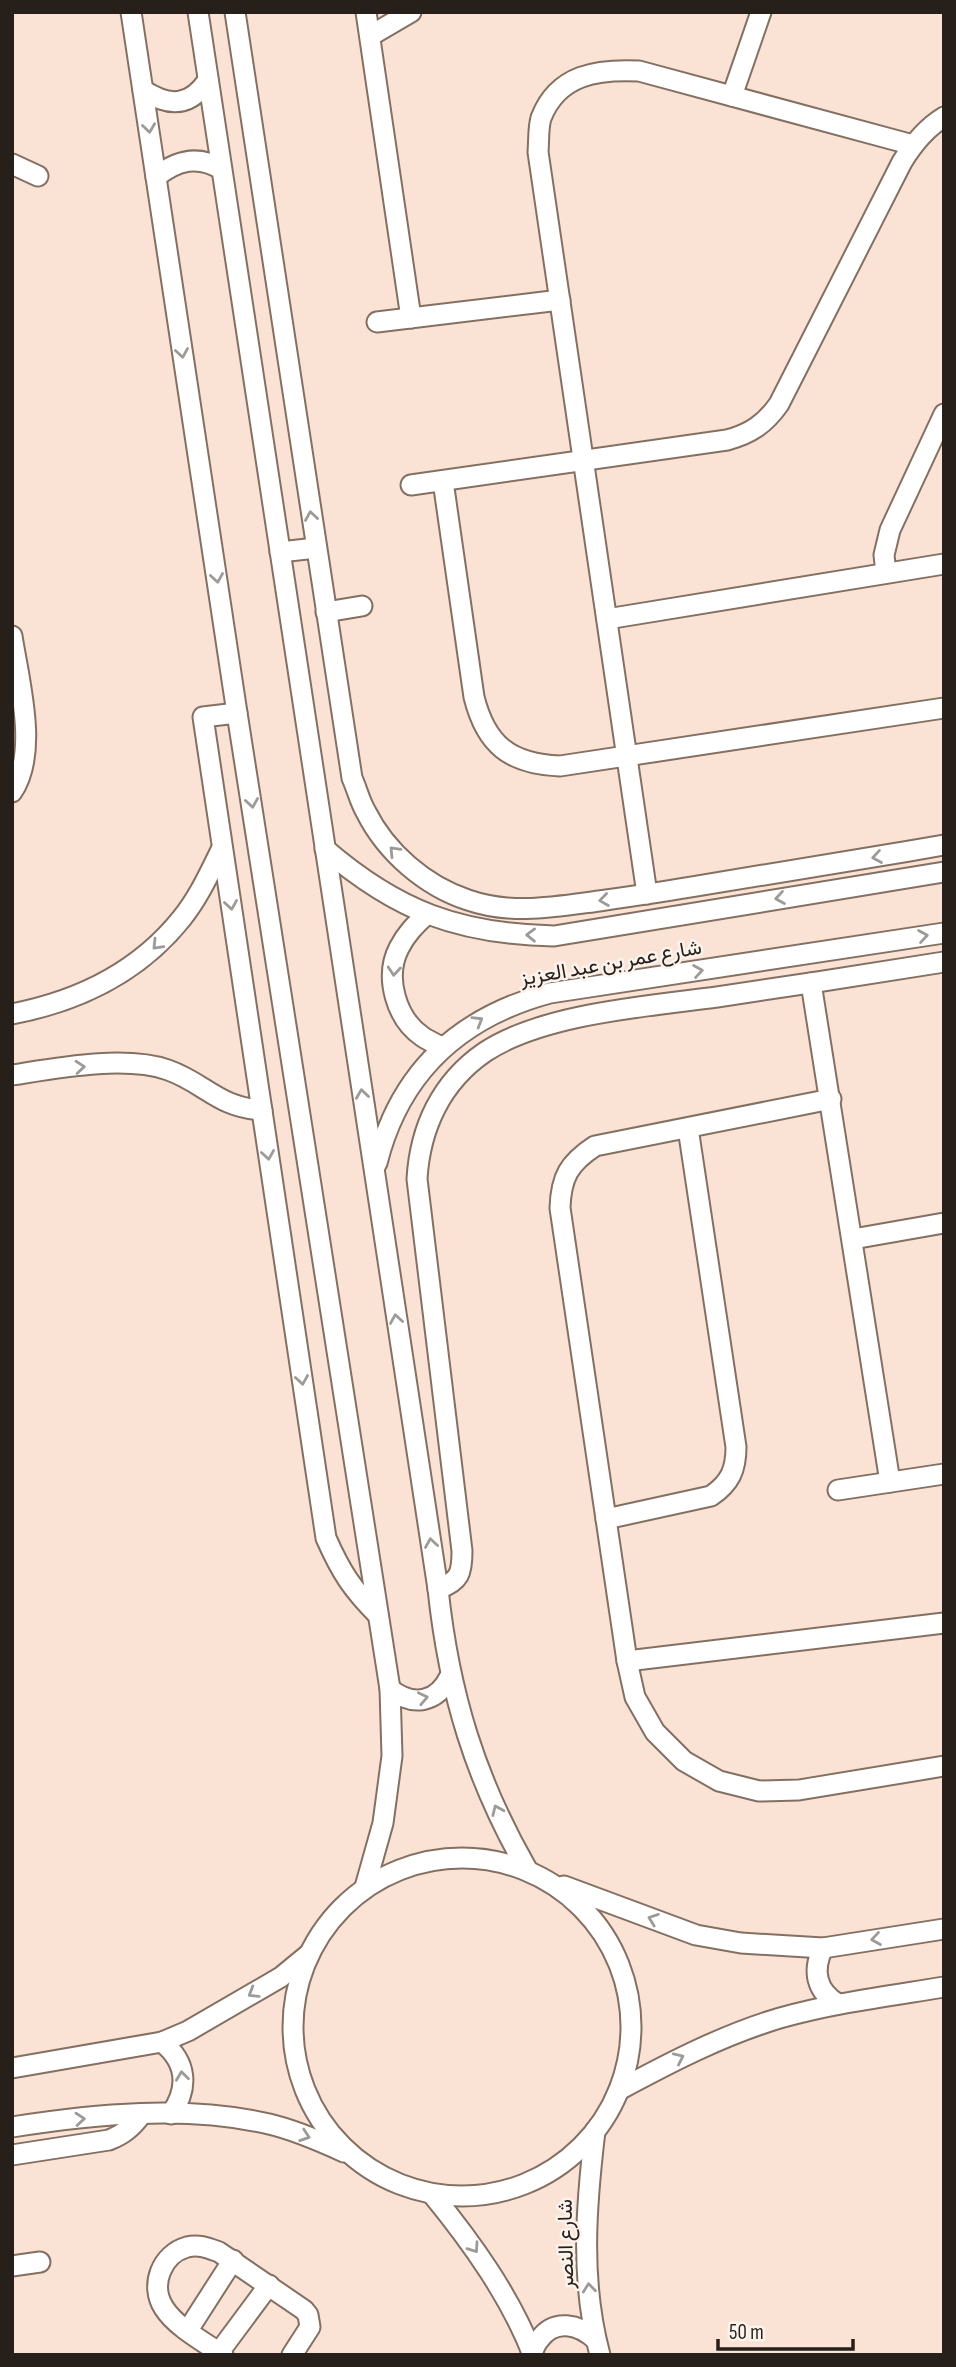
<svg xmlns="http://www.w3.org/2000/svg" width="956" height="2367" font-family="'Sofia Sans Condensed',Vazirmatn,sans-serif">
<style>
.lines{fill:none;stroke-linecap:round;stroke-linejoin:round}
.minor-casing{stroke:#847062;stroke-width:23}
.minor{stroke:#fff;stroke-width:19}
.oneway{stroke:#9e9a98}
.labels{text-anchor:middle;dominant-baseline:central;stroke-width:5;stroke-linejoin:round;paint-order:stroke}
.street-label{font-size:21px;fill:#271f1a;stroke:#fcf3ed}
</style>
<rect width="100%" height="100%" fill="#fae3d4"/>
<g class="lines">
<defs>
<g id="minor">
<polyline points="131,12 237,713 390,1689 392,1756 383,1823 365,1887"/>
<path d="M 198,12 L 438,1589 C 449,1693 475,1779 528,1871"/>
<path d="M 235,12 L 352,778 C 357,789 360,802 366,812 C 386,852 425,886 468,900 C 511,915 554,907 599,901 C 634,896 668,891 703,885 C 784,872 864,859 944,845"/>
<polyline points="366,12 411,318"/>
<polyline points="370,36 411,12"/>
<path d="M 143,90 C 169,107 190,107 208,80"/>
<polyline points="732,96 761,12"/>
<polyline points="12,164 38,176"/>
<path d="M 156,177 C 177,160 198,155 221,169"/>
<polyline points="377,322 560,300"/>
<path d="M 443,481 L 474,697 C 486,745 510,764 560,766 L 944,708"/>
<path d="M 411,485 L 727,440 C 750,434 765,424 779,404 L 902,162 C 913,144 926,128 944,117"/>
<polyline points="280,552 316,548"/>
<polyline points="886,573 884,555 890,530 944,414"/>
<polyline points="326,612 362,606"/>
<polyline points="607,619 944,564"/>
<path d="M 12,636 C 19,681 39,753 12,792"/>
<path d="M 237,713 L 203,717 L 326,1538 C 341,1572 352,1589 378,1615"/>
<path d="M 325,849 C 397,911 459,934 554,936 L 944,872"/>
<path d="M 647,894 L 538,152 C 539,141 538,128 541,118 C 558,74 598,69 639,71 L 913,145"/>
<path d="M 427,914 C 415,925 406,934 399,948 C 384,977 396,1019 423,1037 C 429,1041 436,1044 442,1047"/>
<polyline points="811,983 890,1482"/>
<path d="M 12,1014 C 79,1001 139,972 182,918 C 199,897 210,872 222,848"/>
<path d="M 12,1075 C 57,1068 125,1055 168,1070 C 205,1083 219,1108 262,1110"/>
<path d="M 831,1099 L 595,1146 C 569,1163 561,1177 560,1208 L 627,1661 L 635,1697 L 655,1732 L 684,1761 L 719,1781 L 759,1791 L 799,1790 L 944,1766"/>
<path d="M 377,1163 C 400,1071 460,1017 550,993 L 944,933"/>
<polyline points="853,1239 944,1223"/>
<polyline points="838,1490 944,1474"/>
<path d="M 606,1519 L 711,1496 C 730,1483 736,1470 736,1447 L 688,1128"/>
<path d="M 438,1589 C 460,1581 462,1573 462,1551 L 417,1179 C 420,1128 441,1082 485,1052 C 542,1014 649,1006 717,997 C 793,986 868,974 944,962"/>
<polyline points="627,1661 944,1623"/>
<path d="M 390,1689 C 413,1707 437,1703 450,1676"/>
<circle cx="462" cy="2027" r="169"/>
<polyline points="564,1886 696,1935 741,1943 823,1948 944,1929"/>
<path d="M 823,1948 C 812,1971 816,1991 838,2004"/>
<path d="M 162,2042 C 187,2062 189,2088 171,2114"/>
<polyline points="12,2068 162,2042 188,2031 281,1977 309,1954"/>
<path d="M 619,2090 C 671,2062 723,2035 780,2018 C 833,2003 889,1996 944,1987"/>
<path d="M 12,2127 C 95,2114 186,2105 269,2124 C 295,2130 320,2141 344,2152"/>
<path d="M 595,2131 C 586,2206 580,2281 600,2355"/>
<path d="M 12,2155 L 109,2140 C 124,2134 132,2127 141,2115"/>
<path d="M 432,2194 C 472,2243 510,2296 533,2355"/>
<polyline points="12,2266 40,2262"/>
<polyline points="188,2330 233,2260"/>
<polyline points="217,2355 269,2285"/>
<path d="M 223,2355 C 204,2342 176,2327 164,2308 C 149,2285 162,2254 187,2247 C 199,2244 208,2248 219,2252 L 304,2310 L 308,2315 L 310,2327 L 292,2355"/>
<path d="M 531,2355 C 534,2350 535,2344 539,2340 C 554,2318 579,2324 596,2340"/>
</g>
</defs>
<use href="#minor" class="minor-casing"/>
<use href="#minor" class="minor"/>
</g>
<defs><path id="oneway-chevron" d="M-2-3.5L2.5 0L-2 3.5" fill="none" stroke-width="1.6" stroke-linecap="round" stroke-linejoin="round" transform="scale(1.75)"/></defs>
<g class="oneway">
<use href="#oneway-chevron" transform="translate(149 128) rotate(82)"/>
<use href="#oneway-chevron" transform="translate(182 353) rotate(81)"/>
<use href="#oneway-chevron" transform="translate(311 516) rotate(-99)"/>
<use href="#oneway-chevron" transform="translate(217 578) rotate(81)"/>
<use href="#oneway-chevron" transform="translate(252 803) rotate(81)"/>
<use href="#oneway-chevron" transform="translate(394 851) rotate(-134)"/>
<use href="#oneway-chevron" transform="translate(877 857) rotate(171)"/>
<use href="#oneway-chevron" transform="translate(780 898) rotate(171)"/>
<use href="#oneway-chevron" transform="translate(604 900) rotate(172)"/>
<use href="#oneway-chevron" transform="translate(231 905) rotate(81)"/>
<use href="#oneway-chevron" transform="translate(531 935) rotate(-179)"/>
<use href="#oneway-chevron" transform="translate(923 936) rotate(-9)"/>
<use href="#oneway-chevron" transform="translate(157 945) rotate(134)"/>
<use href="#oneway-chevron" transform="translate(394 971) rotate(95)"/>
<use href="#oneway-chevron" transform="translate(698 971) rotate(-9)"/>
<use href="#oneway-chevron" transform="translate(478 1021) rotate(-31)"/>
<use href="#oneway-chevron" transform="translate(80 1067) rotate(-5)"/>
<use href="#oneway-chevron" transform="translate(362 1094) rotate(-98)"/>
<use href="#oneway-chevron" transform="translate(268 1155) rotate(81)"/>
<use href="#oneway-chevron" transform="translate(396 1319) rotate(-99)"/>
<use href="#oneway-chevron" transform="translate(302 1380) rotate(81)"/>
<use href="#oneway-chevron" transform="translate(431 1543) rotate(-99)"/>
<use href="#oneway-chevron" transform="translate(423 1698) rotate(-12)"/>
<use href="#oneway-chevron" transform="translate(497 1810) rotate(-114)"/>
<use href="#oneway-chevron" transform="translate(653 1919) rotate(-160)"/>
<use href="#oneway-chevron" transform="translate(876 1939) rotate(171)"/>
<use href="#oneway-chevron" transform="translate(253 1993) rotate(149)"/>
<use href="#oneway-chevron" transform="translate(679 2058) rotate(-25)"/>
<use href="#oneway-chevron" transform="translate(182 2076) rotate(-97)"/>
<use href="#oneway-chevron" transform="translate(80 2119) rotate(-5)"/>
<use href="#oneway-chevron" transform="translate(305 2136) rotate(19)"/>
<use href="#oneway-chevron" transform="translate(474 2248) rotate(55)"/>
<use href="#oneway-chevron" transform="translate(589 2288) rotate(-96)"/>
</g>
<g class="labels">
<g class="street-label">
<text transform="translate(611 963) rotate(-10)">شارع عمر بن عبد العزيز</text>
<text transform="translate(566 2244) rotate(-91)">شارع النصر</text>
</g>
</g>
<rect width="956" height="2367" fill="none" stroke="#271f1a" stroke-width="28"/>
<path d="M718 2339v10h135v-10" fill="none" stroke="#271f1a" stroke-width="3.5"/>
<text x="729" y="2339" font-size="21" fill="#271f1a" stroke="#fcf3ed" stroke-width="5" paint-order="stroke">50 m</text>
</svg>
